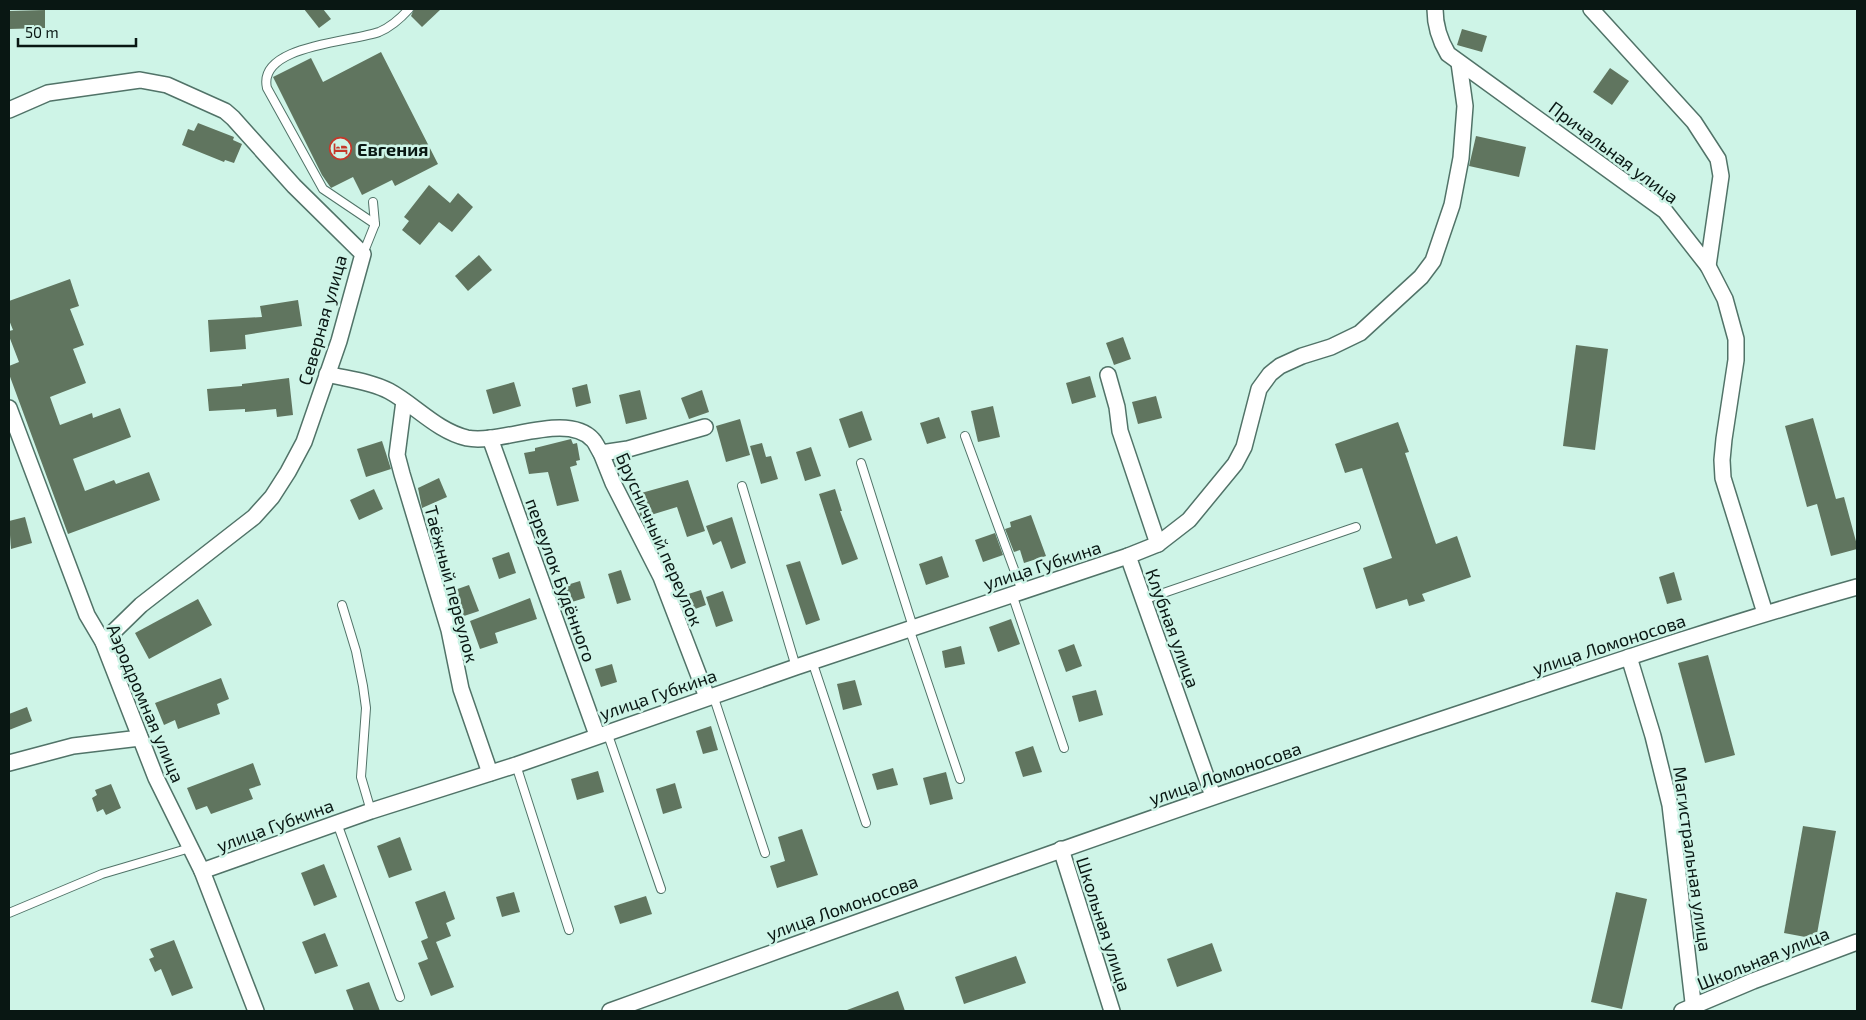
<svg xmlns="http://www.w3.org/2000/svg" width="1866" height="1020" font-family="'Exo 2',sans-serif">
<style>
.building{fill:#60755f}
.lines{fill:none;stroke-linecap:round;stroke-linejoin:round}
.service-casing{stroke:#517368;stroke-width:10}
.minor-casing{stroke:#517368;stroke-width:18}
.service{stroke:#fff;stroke-width:8}
.minor{stroke:#fff;stroke-width:15}
.labels{text-anchor:middle;dominant-baseline:central;stroke-width:5;stroke-linejoin:round;paint-order:stroke}
.poi-label{font-size:18px;font-weight:bold;fill:#091713;stroke:#cef4e7;text-anchor:start}
.street-label{font-size:18px;fill:#091713;stroke:#cef4e7}
</style>
<rect width="100%" height="100%" fill="#cef4e7"/>
<g class="building">
<polygon points="304,9 323,9 331,19 319,28"/>
<polygon points="414,9 441,9 422,27 411,16"/>
<polygon points="45,10 45,28 9,29 9,11"/>
<polygon points="1462,29 1487,36 1482,52 1457,45"/>
<polygon points="381,52 438,164 395,186 392,180 362,195 353,177 331,188 322,175 273,77 311,58 323,82"/>
<polygon points="1610,68 1629,81 1612,105 1593,92"/>
<polygon points="198,123 234,137 233,140 242,144 234,163 225,160 224,162 182,145 188,129 194,131"/>
<polygon points="1476,136 1526,147 1519,177 1469,166"/>
<polygon points="429,185 450,203 458,193 473,207 452,232 439,222 420,245 402,230 409,221 404,217"/>
<polygon points="479,255 492,270 468,291 455,276"/>
<polygon points="70,279 79,306 70,309 84,345 73,349 86,383 50,397 60,425 92,413 93,418 120,408 131,437 73,459 85,491 114,480 116,484 149,472 160,500 68,534 9,374 9,366 19,362 9,336 9,331 13,330 9,320 9,301"/>
<polygon points="298,300 302,326 245,335 246,349 210,352 208,320 262,317 260,306"/>
<polygon points="1123,337 1131,359 1114,365 1106,343"/>
<polygon points="1576,345 1608,349 1595,450 1563,446"/>
<polygon points="1090,376 1096,397 1072,404 1066,383"/>
<polygon points="289,378 293,415 277,417 276,409 245,412 245,409 209,411 207,389 242,386 242,384"/>
<polygon points="514,382 521,406 493,414 486,390"/>
<polygon points="587,384 591,403 576,407 572,388"/>
<polygon points="640,390 647,419 626,424 619,395"/>
<polygon points="702,390 709,412 689,419 681,398"/>
<polygon points="1156,396 1162,418 1138,424 1132,402"/>
<polygon points="993,406 1000,437 978,442 971,411"/>
<polygon points="862,411 872,440 849,448 839,419"/>
<polygon points="939,417 946,438 927,444 920,423"/>
<polygon points="1813,418 1836,499 1844,497 1857,545 1857,549 1831,556 1817,504 1807,507 1785,426"/>
<polygon points="740,419 750,455 726,462 716,426"/>
<polygon points="1398,422 1409,452 1405,453 1436,544 1457,536 1471,577 1422,594 1425,601 1409,606 1407,599 1376,609 1363,568 1392,558 1362,468 1345,473 1335,444"/>
<polygon points="571,439 573,444 577,443 580,460 576,461 577,465 570,467 579,501 557,506 548,472 529,474 524,453 535,451 535,448"/>
<polygon points="382,441 391,469 366,477 357,449"/>
<polygon points="762,443 766,457 771,456 778,479 761,484 750,446"/>
<polygon points="811,447 821,476 805,481 796,452"/>
<polygon points="439,478 447,497 422,508 418,488"/>
<polygon points="688,480 705,531 687,537 677,507 641,518 634,495"/>
<polygon points="374,489 383,509 359,520 350,500"/>
<polygon points="835,489 842,511 840,511 858,559 842,565 819,494"/>
<polygon points="1031,515 1046,556 1024,563 1020,550 1014,552 1005,529 1011,527 1010,522"/>
<polygon points="25,517 32,543 11,549 9,521"/>
<polygon points="732,517 746,563 731,569 721,541 713,545 706,526"/>
<polygon points="995,533 1003,555 983,562 975,540"/>
<polygon points="509,552 516,573 499,579 492,558"/>
<polygon points="942,556 949,577 926,585 919,564"/>
<polygon points="800,561 820,620 806,625 786,565"/>
<polygon points="621,570 631,600 617,604 608,574"/>
<polygon points="1674,572 1682,600 1667,604 1659,577"/>
<polygon points="580,581 585,598 562,605 557,588"/>
<polygon points="469,585 479,611 458,618 449,592"/>
<polygon points="701,590 706,605 687,612 682,596"/>
<polygon points="723,591 733,621 716,627 706,597"/>
<polygon points="530,598 537,619 495,633 498,643 480,649 470,621"/>
<polygon points="198,599 212,625 149,659 135,633"/>
<polygon points="1011,619 1020,644 998,652 989,627"/>
<polygon points="1074,644 1082,666 1066,672 1058,650"/>
<polygon points="961,646 965,664 945,668 942,651"/>
<polygon points="1708,655 1735,755 1705,763 1678,663"/>
<polygon points="612,664 617,682 601,687 595,669"/>
<polygon points="221,678 229,699 217,704 220,714 178,729 175,720 164,725 155,703"/>
<polygon points="855,680 862,705 843,710 837,684"/>
<polygon points="1096,690 1103,715 1079,722 1072,696"/>
<polygon points="27,707 32,721 9,730 9,714"/>
<polygon points="711,726 718,750 703,754 696,731"/>
<polygon points="1033,746 1042,772 1023,777 1015,752"/>
<polygon points="253,763 261,785 249,789 253,799 211,814 207,806 196,810 187,788"/>
<polygon points="893,768 898,785 877,790 872,774"/>
<polygon points="598,771 604,792 577,800 571,779"/>
<polygon points="946,772 953,799 930,805 923,778"/>
<polygon points="675,783 682,808 663,814 656,789"/>
<polygon points="111,784 121,808 106,815 103,809 97,812 92,798 97,795 95,790"/>
<polygon points="1803,826 1836,831 1816,939 1784,933"/>
<polygon points="802,829 818,875 777,888 770,866 785,861 778,837"/>
<polygon points="400,837 412,870 389,878 377,846"/>
<polygon points="324,864 337,897 314,906 301,873"/>
<polygon points="445,891 455,919 446,923 451,936 436,942 454,987 431,996 418,963 428,959 421,941 428,938 415,902"/>
<polygon points="514,892 520,912 502,917 496,897"/>
<polygon points="1616,892 1647,899 1622,1009 1591,1002"/>
<polygon points="646,896 652,914 620,924 614,906"/>
<polygon points="325,933 338,966 315,974 302,942"/>
<polygon points="174,940 193,988 172,996 161,969 155,972 149,959 154,957 150,949"/>
<polygon points="1212,943 1222,971 1177,987 1167,959"/>
<polygon points="1016,956 1026,983 964,1004 955,977"/>
<polygon points="369,982 380,1011 354,1011 346,990"/>
<polygon points="898,991 905,1011 848,1011 847,1010"/>
</g>
<g class="lines">
<defs>
<g id="service">
<polyline points="373,202 375,224"/>
<path d="M 363,254 L 375,224 L 323,189 L 267,88 C 257,45 352,42 379,32 C 391,27 400,19 409,9"/>
<polyline points="965,436 1022,591"/>
<polyline points="861,463 913,627"/>
<polyline points="742,486 796,667"/>
<polyline points="1012,594 1064,748"/>
<polyline points="1143,600 1356,527"/>
<polyline points="342,605 356,651 363,686 366,708 361,777 371,811"/>
<polyline points="909,628 960,779"/>
<polyline points="812,661 866,823"/>
<polyline points="713,695 765,853"/>
<polyline points="607,732 661,889"/>
<polyline points="516,765 569,930"/>
<polyline points="337,823 400,997"/>
<polyline points="9,913 102,874 190,848"/>
</g>
<g id="minor">
<path d="M 1435,9 C 1435,26 1439,39 1448,54 L 1665,211 L 1708,266 L 1725,299 L 1736,339 L 1736,360 L 1724,439 L 1722,460 L 1723,478 L 1765,613"/>
<polyline points="1591,9 1694,122 1718,159 1721,176 1708,266"/>
<polyline points="9,110 48,93 140,80 167,85 225,111 233,118 294,186 363,254 339,341 304,442 288,472 272,497 254,517 141,605 103,642"/>
<path d="M 327,374 C 347,379 370,381 389,391 C 415,405 437,431 467,438 C 501,445 567,411 593,440 C 596,443 598,449 601,453 L 628,449 L 705,427"/>
<polyline points="1108,375 1117,407 1120,431 1158,544 1128,556 1213,796"/>
<polyline points="404,401 397,455 402,474 449,630 461,689 490,773"/>
<polyline points="9,408 87,615 103,642 156,778 202,871 256,1011"/>
<polyline points="490,438 597,735"/>
<polyline points="601,453 613,483 661,577 707,697"/>
<polyline points="1158,544 1189,520 1235,464 1244,447 1259,389 1270,374 1280,366 1302,356 1331,347 1360,333 1421,277 1433,261 1452,205 1461,158 1465,106 1459,63"/>
<polyline points="1629,657 1653,736 1670,805 1694,1011"/>
<polyline points="9,763 73,746 140,738"/>
<polyline points="1061,849 1112,1011"/>
<polyline points="202,871 371,811 516,765 796,667 1128,556"/>
<path d="M 610,1011 C 880,914 1150,817 1422,726 C 1567,678 1711,628 1857,587"/>
<polyline points="1682,1011 1753,981 1857,942"/>
</g>
</defs>
<use href="#service" class="service-casing"/>
<use href="#minor" class="minor-casing"/>
<use href="#service" class="service"/>
<use href="#minor" class="minor"/>
</g>
<defs>
<symbol id="hotel-ring" viewBox="-11 -11 22 22"><circle r="9.5" fill="#cef4e7" stroke="#c5382b" stroke-width="1.5"/><path d="M-6-4.5h1.5V1H6V5H4.5V3h-9V5H-6ZM-4 0a1.8 1.8 0 1 1 3.6 0ZM.5 0V-2.5h3Q6-2.5 6 0Z" fill="#c5382b"/></symbol>
</defs>
<g fill-rule="evenodd">
<use href="#hotel-ring" x="328" y="136" width="25" height="25"/>
</g>
<g class="labels">
<g class="poi-label">
<text x="357" y="149">Евгения</text>
</g>
<g class="street-label">
<text transform="translate(1614 152) rotate(37)">Причальная улица</text>
<text transform="translate(322 320) rotate(-74)">Северная улица</text>
<text transform="translate(660 539) rotate(66)">Брусничный переулок</text>
<text transform="translate(1042 565) rotate(-18)">улица Губкина</text>
<text transform="translate(561 580) rotate(70)">переулок Будённого</text>
<text transform="translate(452 584) rotate(75)">Таёжный переулок</text>
<text transform="translate(1173 628) rotate(70)">Клубная улица</text>
<text transform="translate(1609 644) rotate(-18)">улица Ломоносова</text>
<text transform="translate(658 694) rotate(-19)">улица Губкина</text>
<text transform="translate(146 703) rotate(67)">Аэродромная улица</text>
<text transform="translate(1225 773) rotate(-19)">улица Ломоносова</text>
<text transform="translate(275 825) rotate(-20)">улица Губкина</text>
<text transform="translate(1693 859) rotate(82)">Магистральная улица</text>
<text transform="translate(842 907) rotate(-20)">улица Ломоносова</text>
<text transform="translate(1104 924) rotate(72)">Школьная улица</text>
<text transform="translate(1763 958) rotate(-22)">Школьная улица</text>
</g>
</g>
<rect width="1866" height="1020" fill="none" stroke="#091713" stroke-width="20"/>
<path d="M18 38v8h118v-8" fill="none" stroke="#091713" stroke-width="2.5"/>
<text x="25" y="38" font-size="15" fill="#091713" stroke="#cef4e7" stroke-width="4" paint-order="stroke">50 m</text>
</svg>
